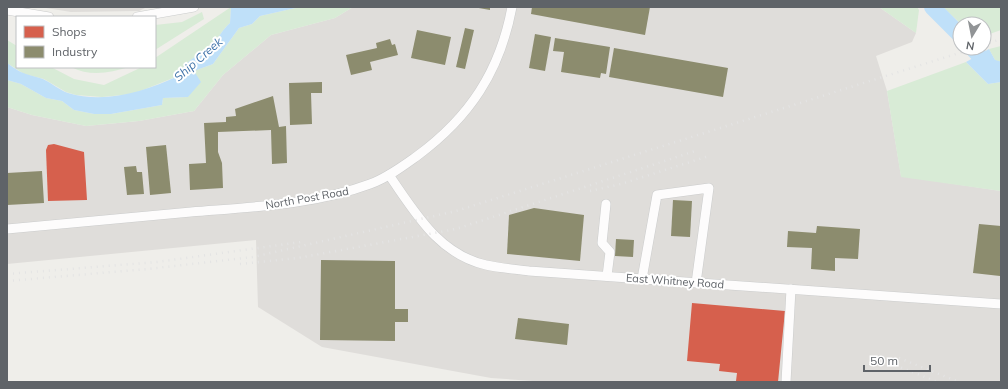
<svg xmlns="http://www.w3.org/2000/svg" width="1008" height="389" font-family="Mulish,sans-serif">
<style>
.industrial{fill:#dfddda}
.green{fill:#d8ebd6}
.water{fill:#bfe0f9}
.shops{fill:#d6604d}
.industry{fill:#8c8c6e}
.lines{fill:none;stroke-linecap:round;stroke-linejoin:round}
.river{stroke:#bfe0f9;stroke-width:16}
.minor-casing{stroke:#cbcccc;stroke-width:10}
.minor{stroke:#fdfcfc;stroke-width:9}
.rail{stroke:#e4e4e4;stroke-width:2.5;stroke-dasharray:1 5;stroke-linecap:butt}
.labels{text-anchor:middle;dominant-baseline:central;stroke-width:4;stroke-linejoin:round;paint-order:stroke}
.street-label{font-size:11px;fill:#5f6368;stroke:#fff}
.water-label{font-size:12px;font-style:italic;fill:#4174aa;stroke:#fff}
</style>
<rect width="100%" height="100%" fill="#efeeea"/>
<g class="industrial">
<polygon points="40,7 147,7 139,11 71,12"/>
<polygon points="353,7 879,7 916,33 912,42 876,56 887,91 901,176 1001,191 1001,382 547,382 491,378 322,347 258,307 256,240 7,264 7,107 32,115 86,126 139,121 194,111 223,75 271,35 335,18"/>
</g>
<g class="green">
<path d="M 231,7 L 230,23 C 223,29 220,36 214,42 C 202,56 186,58 178,76 L 133,94 L 102,97 L 76,95 L 66,92 L 44,79 L 24,74 L 7,63 L 7,40 L 17,46 L 17,67 L 51,67 L 74,79 L 104,85 L 142,67 L 155,67 L 155,58 Z"/>
<polygon points="300,7 353,7 335,18 271,35 223,75 194,111 139,121 86,126 32,115 7,107 7,80 21,84 46,98 62,101 74,110 94,114 111,114 162,105 163,98 188,97 194,71 213,64 239,28 252,24 260,16"/>
<polygon points="879,7 917,7 919,10 916,33"/>
<polygon points="943,7 1001,7 1001,30 984,36 984,24 961,24"/>
<polygon points="202,12 204,19 155,50 155,25 182,22"/>
<polygon points="1001,46 1001,64 995,60 989,49"/>
<polygon points="966,62 988,84 1001,82 1001,191 901,177 887,91"/>
<path d="M 71,67 L 129,67 C 110,73 90,77 71,67 Z"/>
</g>
<g class="water">
<path d="M 231,7 L 300,7 L 260,16 L 252,24 L 239,28 L 213,64 L 194,71 L 201,82 L 188,97 L 163,98 L 162,105 L 111,114 L 94,114 L 74,110 L 62,101 L 46,98 L 21,84 L 7,80 L 7,63 C 13,67 19,72 26,74 C 31,76 38,77 43,79 C 52,83 59,90 68,93 C 105,104 144,92 178,76 C 186,58 201,56 214,42 C 220,36 223,29 230,23 Z"/>
<polygon points="989,49 995,60 1001,64 1001,82 988,84 966,62"/>
</g>
<g class="shops">
<polygon points="54,144 84,152 87,200 48,201 46,150 48,145"/>
<polygon points="692,303 785,311 778,382 736,381 737,373 719,371 720,364 687,361"/>
</g>
<g class="industry">
<polygon points="473,7 490,7 490,10"/>
<polygon points="532,7 650,7 645,35 531,14"/>
<polygon points="465,28 474,30 465,69 456,67"/>
<polygon points="417,30 451,37 445,65 411,58"/>
<polygon points="535,34 551,37 545,71 529,68"/>
<polygon points="555,38 610,47 606,74 601,73 600,78 561,72 564,52 553,51"/>
<polygon points="390,39 392,45 395,44 398,55 370,62 372,70 351,75 346,55 377,48 376,43"/>
<polygon points="614,48 728,68 723,97 609,77"/>
<polygon points="322,82 322,93 311,93 312,124 290,125 289,83"/>
<polygon points="273,96 279,127 286,126 287,163 272,164 271,130 218,132 218,152 222,163 223,188 190,190 189,164 206,163 204,123 226,122 226,117 236,116 235,109"/>
<polygon points="166,145 171,193 150,195 146,147"/>
<polygon points="136,166 137,172 142,172 144,194 127,195 124,167"/>
<polygon points="42,171 44,203 7,205 7,173"/>
<polygon points="673,200 692,201 690,237 671,236"/>
<polygon points="534,208 584,215 580,261 507,254 509,215"/>
<polygon points="979,224 1001,226 1000,276 973,273"/>
<polygon points="817,226 860,229 858,259 835,258 835,271 811,269 812,248 787,247 788,231 816,233"/>
<polygon points="616,239 634,240 633,257 615,256"/>
<polygon points="321,260 395,261 395,309 408,309 408,322 395,322 395,341 320,340"/>
<polygon points="518,318 569,324 567,345 515,339"/>
</g>
<g class="lines">
<g class="river">
<polyline points="932,7 960,35"/>
<polyline points="972,48 990,67 1001,70"/>
</g>
<defs>
<g id="minor">
<polyline points="7,10 49,17"/>
<polyline points="137,17 194,7"/>
<path d="M 389,175 C 415,212 438,254 486,265 C 500,268 514,269 529,271 L 1001,304"/>
<polyline points="606,204 602,243 610,252 607,276"/>
<path d="M 7,229 C 68,223 130,218 191,212 C 251,207 314,205 370,184 C 387,178 403,166 417,156 C 470,117 500,71 512,7"/>
<polyline points="642,279 657,195 709,188 696,283"/>
<polyline points="786,382 791,289"/>
</g>
</defs>
<use href="#minor" class="minor-casing"/>
<use href="#minor" class="minor"/>
<g class="rail">
<polyline points="984,45 1001,39"/>
<polyline points="590,191 621,184 709,156"/>
<polyline points="240,264 298,258 456,229 695,151"/>
<polyline points="7,274 157,262 301,242"/>
<polyline points="7,281 148,269 253,257 456,211 975,48"/>
<polyline points="873,357 938,382"/>
<polyline points="899,358 959,382"/>
</g>
</g>
<g class="labels">
<g class="street-label">
<text transform="translate(307 198) rotate(-10)">North Post Road</text>
<text transform="translate(675 281) rotate(4)">East Whitney Road</text>
</g>
<g class="water-label">
<text transform="translate(198 59) rotate(-41)">Ship Creek</text>
</g>
</g>
<rect width="1008" height="389" fill="none" stroke="#5f6368" stroke-width="16"/>
<rect x="16" y="16" width="140" height="52" fill="#ffffff" stroke="#bfc1c3"/>
<rect x="24" y="26" width="20" height="12" fill="#d6604d" stroke="#bfc1c3"/>
<text x="52" y="36" font-size="12" fill="#5f6368">Shops</text>
<rect x="24" y="46" width="20" height="12" fill="#8c8c6e" stroke="#bfc1c3"/>
<text x="52" y="56" font-size="12" fill="#5f6368">Industry</text>
<g transform="translate(972 36) rotate(190)"><circle r="19" fill="#ffffff" stroke="#bfc1c3"/>
<path d="M0-3L7 15L0 10L-7 15Z" fill="#919496"/>
<text y="-6" font-size="11" font-weight="bold" text-anchor="middle" fill="#5f6368">N</text>
</g>
<path d="M864 365v6h66v-6" fill="none" stroke="#5f6368" stroke-width="2"/>
<text x="870" y="365" font-size="12" fill="#5f6368" stroke="#ffffff" stroke-width="3" paint-order="stroke">50 m</text>
</svg>
